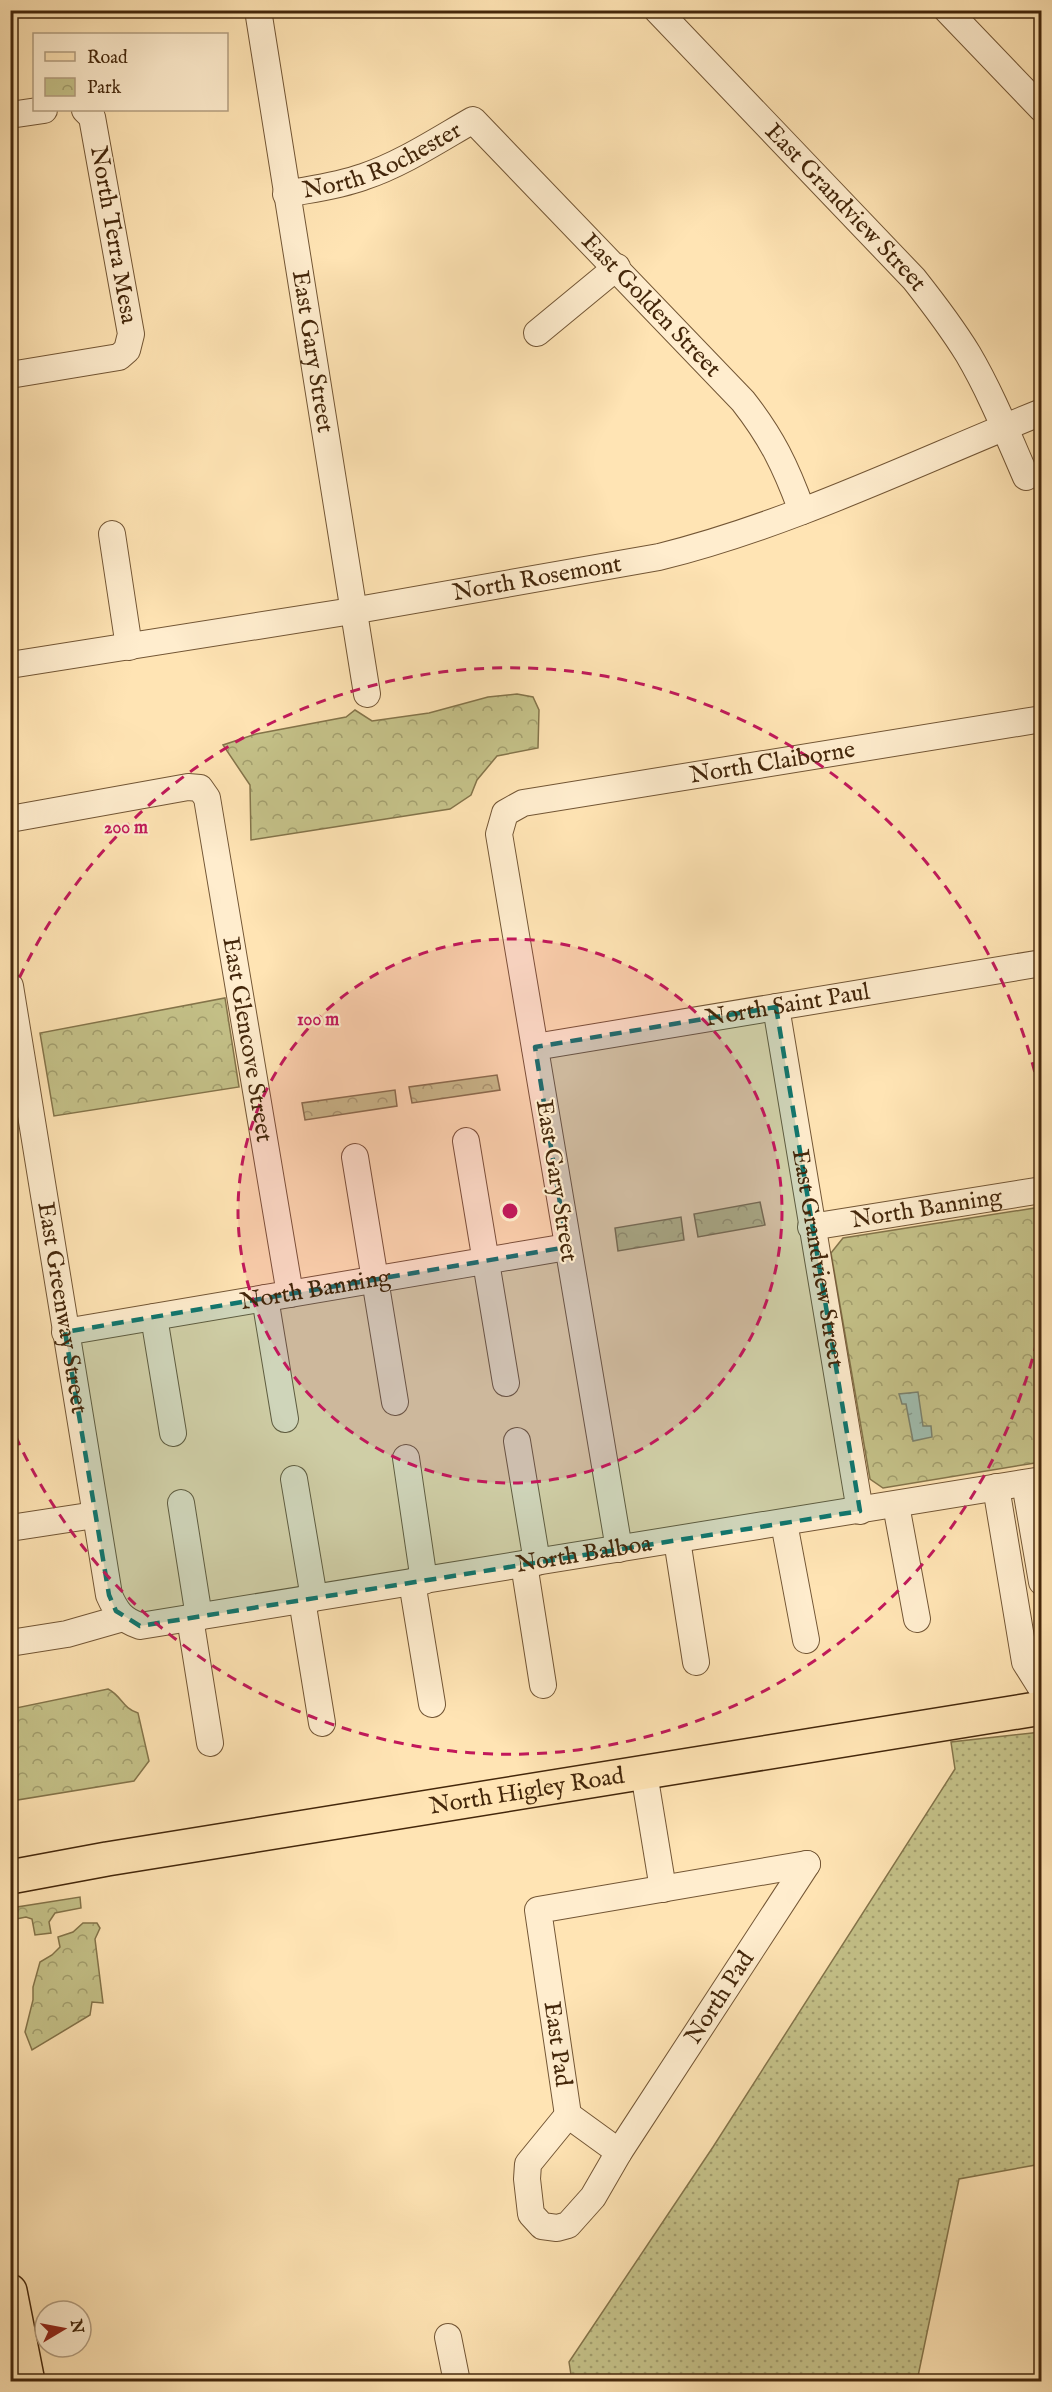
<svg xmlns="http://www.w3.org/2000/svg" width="1052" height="2392" font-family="'IM FELL English',serif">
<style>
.grass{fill:url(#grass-dots);stroke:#84744a;stroke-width:1.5}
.park{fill:url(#park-crowns);stroke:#84744a;stroke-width:1.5}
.water{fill:url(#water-ripples);stroke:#7b826e;stroke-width:1.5}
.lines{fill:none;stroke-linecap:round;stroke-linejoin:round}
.minor-casing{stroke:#735635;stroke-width:28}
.major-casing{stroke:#44270b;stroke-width:36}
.minor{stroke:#ffedce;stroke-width:26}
.major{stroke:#ffe4b4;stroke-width:33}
.marked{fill:#0f766e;fill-opacity:0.2;stroke:#0f766e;stroke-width:4.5;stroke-dasharray:12 8;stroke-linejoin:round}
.ring{fill:none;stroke:#c2185b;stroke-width:3;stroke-dasharray:10 8}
.labels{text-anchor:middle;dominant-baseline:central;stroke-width:4.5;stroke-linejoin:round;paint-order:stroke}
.street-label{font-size:24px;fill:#44270b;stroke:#ffedce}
.centre{fill:#c2185b;stroke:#ffedce;stroke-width:3}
.ring-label{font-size:18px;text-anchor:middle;font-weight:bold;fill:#c2185b;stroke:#ffedce;stroke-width:4.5;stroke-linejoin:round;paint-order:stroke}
</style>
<defs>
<pattern id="grass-dots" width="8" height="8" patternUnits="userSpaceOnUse" patternTransform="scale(1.5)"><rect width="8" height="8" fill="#c5c289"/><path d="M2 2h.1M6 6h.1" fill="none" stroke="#a29e6e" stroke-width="1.8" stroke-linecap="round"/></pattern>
<pattern id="park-crowns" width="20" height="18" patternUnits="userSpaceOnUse" patternTransform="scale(1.5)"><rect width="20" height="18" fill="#c5c289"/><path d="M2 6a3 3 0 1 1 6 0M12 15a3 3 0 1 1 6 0" fill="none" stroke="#a29e6e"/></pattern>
<pattern id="water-ripples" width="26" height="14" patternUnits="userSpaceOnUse" patternTransform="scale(1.5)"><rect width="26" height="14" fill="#a0beb0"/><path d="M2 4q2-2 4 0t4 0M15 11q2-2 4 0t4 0" fill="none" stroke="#849a8d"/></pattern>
</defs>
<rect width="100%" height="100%" fill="#ffe4b4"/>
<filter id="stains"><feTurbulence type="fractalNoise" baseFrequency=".00333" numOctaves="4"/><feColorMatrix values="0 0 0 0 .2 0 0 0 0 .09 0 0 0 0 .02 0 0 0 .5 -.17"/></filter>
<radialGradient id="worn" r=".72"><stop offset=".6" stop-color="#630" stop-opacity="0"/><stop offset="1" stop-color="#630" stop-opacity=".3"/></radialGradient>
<polygon class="grass" points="1041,1732 1041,2164 959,2179 917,2381 572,2381 569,2362 713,2147 955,1769 951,1742"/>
<g class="park">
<polygon points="517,694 533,697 539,710 538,748 497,756 477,780 471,795 450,809 251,840 250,785 223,745 256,734 346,717 355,710 372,721 429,713 488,697"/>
<polygon points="225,998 239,1087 54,1116 40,1033"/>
<polygon points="497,1075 500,1090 412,1103 409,1087"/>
<polygon points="395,1090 397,1106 305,1120 302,1103"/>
<polygon points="760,1202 765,1225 698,1237 694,1214"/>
<polygon points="1041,1207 1041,1462 883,1488 870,1479 831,1253 843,1238"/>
<polygon points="681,1217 684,1240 618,1251 615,1228"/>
<path d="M 108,1689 C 122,1696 122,1708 138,1713 L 149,1761 L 134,1781 L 11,1801 L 11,1709 Z"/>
<polygon points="80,1897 81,1908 55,1913 49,1922 51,1933 35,1935 32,1919 26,1917 11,1920 11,1908"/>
<polygon points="83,1923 97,1923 100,1928 95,1939 103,2003 92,2002 90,2015 32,2050 25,2032 33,2000 33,1987 40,1962 52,1955 60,1947 58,1937 73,1932"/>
</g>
<polygon class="water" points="918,1392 923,1426 931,1426 932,1437 913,1441 906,1404 902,1404 899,1394"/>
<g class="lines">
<defs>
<g id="minor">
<path id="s1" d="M 258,10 L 367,694"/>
<path id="s2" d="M 657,10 L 914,279 C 933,303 952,328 968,354 C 991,393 1008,436 1026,477"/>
<polyline points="947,10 1042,109"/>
<polyline points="10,115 44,110"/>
<path id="s3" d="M 286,194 C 312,189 338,186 363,177 C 402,164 438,140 473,120 L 743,401 C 772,438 786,467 802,511"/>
<polyline points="537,333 617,267"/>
<polyline points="10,375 119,357 127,350 131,334 92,117 85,110"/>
<polyline points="112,534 129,647"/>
<path id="s4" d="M 10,665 L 352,611 L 659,557 C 792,524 915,463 1042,412"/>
<path id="s5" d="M 10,819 L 188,787 L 200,788 L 207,798 L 290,1294"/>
<path id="s6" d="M 10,986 L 109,1595 C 116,1611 122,1620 140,1626 L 1042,1480"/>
<path id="s7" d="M 776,1007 L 860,1511"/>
<path id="s8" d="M 535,1047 L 1042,963"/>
<polyline points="466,1141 506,1383"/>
<polyline points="355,1157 395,1402"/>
<path id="s9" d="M 811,1227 L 1042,1190"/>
<polyline points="265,1298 285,1419"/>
<polyline points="154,1317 173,1433"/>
<path id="s10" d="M 65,1332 L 567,1247"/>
<polyline points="517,1441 537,1562"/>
<polyline points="406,1458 424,1581"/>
<polyline points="294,1479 314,1598"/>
<polyline points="1025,1483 1042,1582"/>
<polyline points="996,1487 1025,1662 1042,1689"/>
<polyline points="181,1503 199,1617"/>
<polyline points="896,1505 917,1619"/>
<polyline points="784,1523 806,1640"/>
<polyline points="10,1528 95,1515"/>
<polyline points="677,1540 696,1662"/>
<path id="s11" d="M 619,1549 L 499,834 L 505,813 L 523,803 L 1042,719"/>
<polyline points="524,1564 543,1685"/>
<polyline points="412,1582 432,1704"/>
<polyline points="302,1600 322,1723"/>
<polyline points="190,1618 210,1743"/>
<polyline points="10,1643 67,1634 123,1618"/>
<polyline points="644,1773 663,1889"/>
<path id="s12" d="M 568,2115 L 528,2164 L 527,2179 L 531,2214 L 542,2226 L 557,2228 L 568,2225 L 593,2197 L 619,2152 L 807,1864"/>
<polyline points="619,2152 568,2115 538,1910 807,1864"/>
<polyline points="448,2337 457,2382"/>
</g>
<g id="major">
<path id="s13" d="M 10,1877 L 107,1859 L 1042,1708"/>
<polyline points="10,2291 28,2382"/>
</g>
</defs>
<use href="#minor" class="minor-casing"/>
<use href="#major" class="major-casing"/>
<use href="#minor" class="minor"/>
<use href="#major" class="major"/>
</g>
<path class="marked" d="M 776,1007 L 860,1511 L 140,1626 L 116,1611 L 109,1595 L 65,1332 L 567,1247 L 535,1047 Z"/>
<circle cx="510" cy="1211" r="272" fill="#c2185b" fill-opacity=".12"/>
<g class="ring">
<circle cx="510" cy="1211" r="272"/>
<path d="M1041 1324A543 543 0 0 1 12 1428M12 994A543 543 0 0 1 1041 1098"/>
</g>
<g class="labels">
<g class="street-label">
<text stroke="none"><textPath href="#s3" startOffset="102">North Rochester</textPath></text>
<text stroke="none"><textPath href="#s2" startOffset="273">East Grandview Street</textPath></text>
<text transform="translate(113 235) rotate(80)">North Terra Mesa</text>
<text stroke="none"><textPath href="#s3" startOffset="460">East Golden Street</textPath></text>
<text stroke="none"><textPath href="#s1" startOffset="346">East Gary Street</textPath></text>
<text stroke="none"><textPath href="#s4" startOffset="534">North Rosemont</textPath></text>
<text stroke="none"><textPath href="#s11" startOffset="1020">North Claiborne</textPath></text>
<text stroke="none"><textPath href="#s8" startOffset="256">North Saint Paul</textPath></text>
<text stroke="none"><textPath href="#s5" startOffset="450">East Glencove Street</textPath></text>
<text transform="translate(556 1181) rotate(81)">East Gary Street</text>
<text stroke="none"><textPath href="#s9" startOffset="117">North Banning</textPath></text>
<text stroke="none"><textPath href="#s7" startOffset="255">East Grandview Street</textPath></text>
<text stroke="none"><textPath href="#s10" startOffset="254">North Banning</textPath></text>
<text stroke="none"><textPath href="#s6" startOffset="326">East Greenway Street</textPath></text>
<text stroke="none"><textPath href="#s6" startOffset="1112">North Balboa</textPath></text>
<text stroke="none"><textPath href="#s13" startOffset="524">North Higley Road</textPath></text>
<text stroke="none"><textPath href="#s12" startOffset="430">North Pad</textPath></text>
<text transform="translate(557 2044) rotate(82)">East Pad</text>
</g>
</g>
<circle cx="510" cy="1211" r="9" class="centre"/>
<g class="ring-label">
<text x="126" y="833">200 m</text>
<text x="318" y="1025">100 m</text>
</g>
<rect width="1052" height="2392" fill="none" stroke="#ffe4b4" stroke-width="36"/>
<rect x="12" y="12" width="1028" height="2368" fill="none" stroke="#44270b" stroke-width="3"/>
<rect x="18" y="18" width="1016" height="2356" fill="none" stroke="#44270b" stroke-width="1.5"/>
<rect x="33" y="33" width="195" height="78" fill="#ffedce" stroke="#b49e80" stroke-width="1.5"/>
<rect x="45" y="52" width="30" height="9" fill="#ffe4b4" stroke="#b49e80" stroke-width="1.5"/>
<text x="87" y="63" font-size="18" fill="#44270b">Road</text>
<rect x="45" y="78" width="30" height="18" fill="url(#park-crowns)" stroke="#b49e80" stroke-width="1.5"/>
<text x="87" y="93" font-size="18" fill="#44270b">Park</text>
<g transform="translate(63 2329) rotate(80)"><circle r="28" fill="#ffedce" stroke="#b49e80" stroke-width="1.5"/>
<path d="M0-4.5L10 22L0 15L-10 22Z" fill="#8f2418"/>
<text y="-9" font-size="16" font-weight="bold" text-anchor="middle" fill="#44270b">N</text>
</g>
<rect width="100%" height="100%" filter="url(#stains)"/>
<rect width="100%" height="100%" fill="url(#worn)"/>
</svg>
